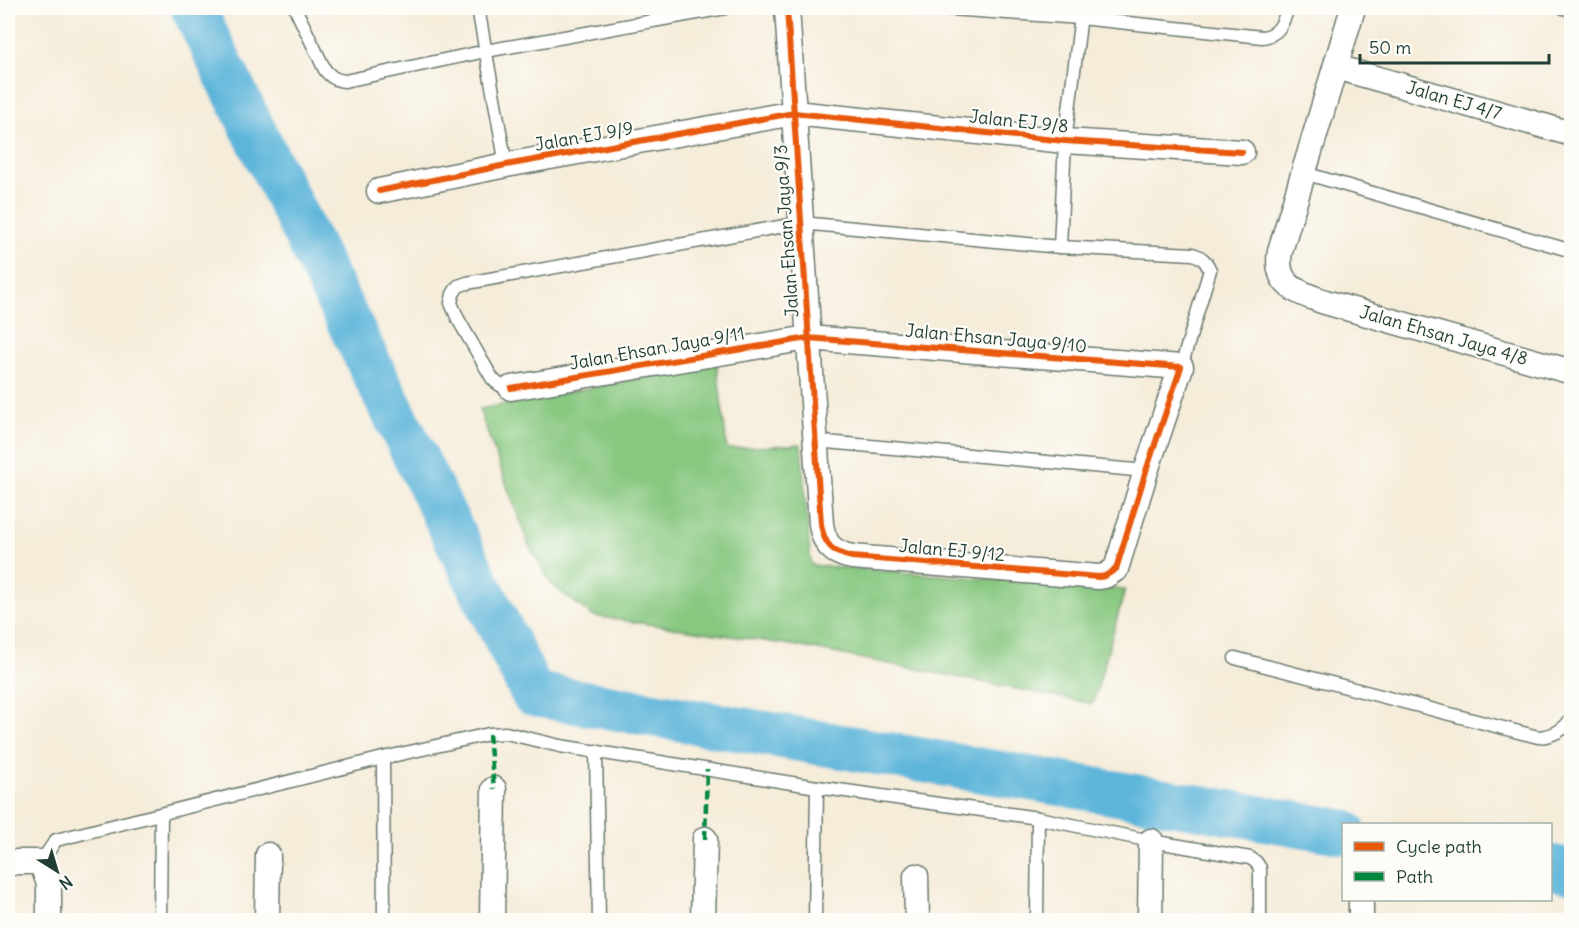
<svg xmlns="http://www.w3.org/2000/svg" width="1579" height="928" font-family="Delius,sans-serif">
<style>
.green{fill:#87c880;stroke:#53825a;stroke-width:1.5}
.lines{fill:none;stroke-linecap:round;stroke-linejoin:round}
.river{stroke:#5db5da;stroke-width:45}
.service-casing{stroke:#6a7a6e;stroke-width:15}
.minor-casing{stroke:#6a7a6e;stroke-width:27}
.service{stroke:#fff;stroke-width:12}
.minor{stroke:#fff;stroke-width:24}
.quiet{stroke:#00873e;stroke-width:4.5;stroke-dasharray:9 4.5;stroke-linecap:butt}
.cycleway-casing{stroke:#fdfcf7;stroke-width:10}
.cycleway{stroke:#e8590c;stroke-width:6}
.labels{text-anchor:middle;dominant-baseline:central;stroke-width:4.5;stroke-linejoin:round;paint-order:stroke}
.street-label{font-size:18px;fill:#1f3d34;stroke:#fdfcf7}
</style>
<rect width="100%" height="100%" fill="#fdfcf7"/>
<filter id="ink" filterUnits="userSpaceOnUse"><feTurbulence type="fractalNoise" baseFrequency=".0167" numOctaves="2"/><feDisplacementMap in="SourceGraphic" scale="12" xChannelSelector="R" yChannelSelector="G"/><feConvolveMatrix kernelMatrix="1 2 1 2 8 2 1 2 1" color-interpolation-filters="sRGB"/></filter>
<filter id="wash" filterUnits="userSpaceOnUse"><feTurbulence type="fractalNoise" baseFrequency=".008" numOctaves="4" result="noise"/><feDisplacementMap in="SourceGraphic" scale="24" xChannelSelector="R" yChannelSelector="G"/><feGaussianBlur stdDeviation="1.35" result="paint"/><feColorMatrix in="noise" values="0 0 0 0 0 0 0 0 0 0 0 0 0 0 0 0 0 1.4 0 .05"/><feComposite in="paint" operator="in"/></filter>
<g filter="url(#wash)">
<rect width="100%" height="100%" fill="#f5ecd9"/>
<polygon class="green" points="717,364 727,449 801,444 811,565 1125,590 1093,704 798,646 593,616 553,586 529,546 479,409"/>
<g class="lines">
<g class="river">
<polyline points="193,8 533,694 1344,832"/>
<polyline points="1550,867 1572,871"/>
</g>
</g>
</g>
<g filter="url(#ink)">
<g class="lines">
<defs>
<g id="service">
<path d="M 295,8 L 325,70 C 331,77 335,80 345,81 L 486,51 L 725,8"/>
<polyline points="478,8 506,165"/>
<path d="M 935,8 L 1080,18 L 1262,37 C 1280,35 1283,22 1288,8"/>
<polyline points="1563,8 1572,10"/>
<polyline points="1304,173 1572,251"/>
<polyline points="1060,247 1065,141 1082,8"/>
<path d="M 511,388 C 502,387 498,385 492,378 L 458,319 L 451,303 L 453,294 L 458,286 L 467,283 L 801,223 L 1060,247 L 1193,254 C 1202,257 1206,261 1210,270 L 1181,367"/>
<polyline points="815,441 1146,471"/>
<path d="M 1235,658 L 1538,737 C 1553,736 1563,731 1572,718"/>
<polyline points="596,751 599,920"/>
<polyline points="383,758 384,920"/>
<polyline points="41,862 56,840 383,758 489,734 506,733 560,746 817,787 1038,818 1151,841 1250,858 1256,862 1260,868 1260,920"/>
<polyline points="160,920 161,814"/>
<polyline points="815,920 817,787"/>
<polyline points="1037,920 1038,818"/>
</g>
<g id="minor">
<path d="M 1353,8 L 1280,251 C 1274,286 1297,292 1325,302 L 1572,372"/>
<polyline points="1336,67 1572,134"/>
<polyline points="379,191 506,165 794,113 1065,141 1242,152"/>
<path d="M 511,388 L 808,338 L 1181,367 L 1146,471 L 1116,569 L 1105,576 L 1099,577 L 852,557 C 832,553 824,544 821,524 C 809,352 798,180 787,8"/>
<polyline points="8,864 16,862 41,862 49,884 49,920"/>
<polyline points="916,876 917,920"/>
<polyline points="267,920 268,855"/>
<polyline points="492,920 494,789"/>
<polyline points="703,920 705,839"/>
<polyline points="1150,920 1151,841"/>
<polyline points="1361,920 1361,900"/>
</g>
</defs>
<use href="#service" class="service-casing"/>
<use href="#minor" class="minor-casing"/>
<use href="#service" class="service"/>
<use href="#minor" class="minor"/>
<g class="quiet">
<polyline points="489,734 494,789"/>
<polyline points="705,839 707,769"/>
</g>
<defs>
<g id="cycleway">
<polyline points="379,191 506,165 794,113 1065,141 1242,152"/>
<path d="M 511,388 L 808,338 L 1181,367 L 1146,471 L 1116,569 L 1105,576 L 1099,577 L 852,557 C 832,553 824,544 821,524 C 809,352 798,180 787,8"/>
</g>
</defs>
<use href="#cycleway" class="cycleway-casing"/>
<use href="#cycleway" class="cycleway"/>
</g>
</g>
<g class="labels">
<g class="street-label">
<text transform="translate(1454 100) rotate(16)">Jalan EJ 4/7</text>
<text transform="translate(1019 121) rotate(6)">Jalan EJ 9/8</text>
<text transform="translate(584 136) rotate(-10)">Jalan EJ 9/9</text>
<text transform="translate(786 231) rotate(-94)">Jalan Ehsan Jaya 9/3</text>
<text transform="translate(1444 335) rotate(16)">Jalan Ehsan Jaya 4/8</text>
<text transform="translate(996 338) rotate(5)">Jalan Ehsan Jaya 9/10</text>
<text transform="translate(657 348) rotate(-10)">Jalan Ehsan Jaya 9/11</text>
<text transform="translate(952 550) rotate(5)">Jalan EJ 9/12</text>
</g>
</g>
<rect width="1579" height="928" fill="none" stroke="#fdfcf7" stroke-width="30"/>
<rect x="1342" y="823" width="210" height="78" fill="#fdfcf7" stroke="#a4b0a9" stroke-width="1.5"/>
<rect x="1354" y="842" width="30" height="9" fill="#e8590c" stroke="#a4b0a9" stroke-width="1.5"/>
<text x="1396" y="853" font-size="18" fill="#1f3d34">Cycle path</text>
<rect x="1354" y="872" width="30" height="9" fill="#00873e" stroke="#a4b0a9" stroke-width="1.5"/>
<text x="1396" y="883" font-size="18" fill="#1f3d34">Path</text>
<g transform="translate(57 871) rotate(143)" stroke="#fdfcf7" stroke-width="4.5" paint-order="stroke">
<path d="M0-4.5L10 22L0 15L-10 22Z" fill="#1f3d34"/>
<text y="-9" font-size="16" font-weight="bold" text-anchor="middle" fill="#1f3d34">N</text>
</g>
<path d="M1360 54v9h189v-9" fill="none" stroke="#1f3d34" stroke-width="3"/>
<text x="1369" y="54" font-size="18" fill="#1f3d34" stroke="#fdfcf7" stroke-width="4.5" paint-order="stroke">50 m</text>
</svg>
